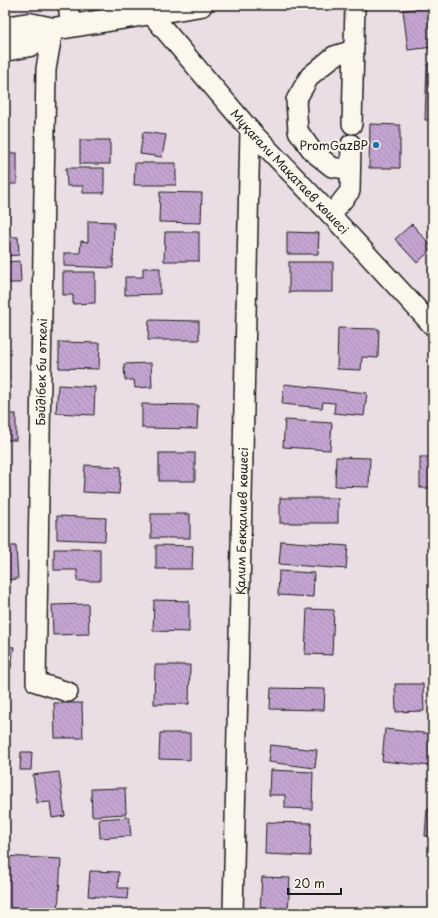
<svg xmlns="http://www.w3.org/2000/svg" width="438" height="918" font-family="'Playpen Sans',sans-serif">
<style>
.building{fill:url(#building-back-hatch);stroke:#1c1c1c}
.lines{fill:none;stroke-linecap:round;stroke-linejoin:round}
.minor-casing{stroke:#1c1c1c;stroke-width:22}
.major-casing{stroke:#1c1c1c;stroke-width:25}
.minor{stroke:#fbf7ec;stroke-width:19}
.major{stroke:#fbf7ec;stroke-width:22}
.poi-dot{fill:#1f6fb2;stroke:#fbf7ec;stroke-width:1.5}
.labels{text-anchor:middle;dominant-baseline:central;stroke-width:4;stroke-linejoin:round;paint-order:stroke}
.poi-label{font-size:12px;fill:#1c1c1c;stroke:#fbf7ec;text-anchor:end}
.street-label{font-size:12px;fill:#1c1c1c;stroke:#fbf7ec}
</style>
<defs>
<pattern id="building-back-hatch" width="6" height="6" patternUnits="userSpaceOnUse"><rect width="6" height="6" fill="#c4a5d1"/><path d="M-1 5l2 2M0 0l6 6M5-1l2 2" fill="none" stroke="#a88db3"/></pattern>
</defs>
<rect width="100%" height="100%" fill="#eadee4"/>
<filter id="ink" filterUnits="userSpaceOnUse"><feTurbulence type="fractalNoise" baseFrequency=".025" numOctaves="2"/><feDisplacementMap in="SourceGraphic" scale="8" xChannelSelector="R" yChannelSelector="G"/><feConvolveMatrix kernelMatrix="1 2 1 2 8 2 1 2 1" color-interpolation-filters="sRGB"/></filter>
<g filter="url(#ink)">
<g class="building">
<polygon points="433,7 433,47 408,50 403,10"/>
<polygon points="427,64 433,64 433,120 425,120"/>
<polygon points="370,124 400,125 400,168 369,168"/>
<polygon points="143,132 166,135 162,157 140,154"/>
<rect x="80" y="140" width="30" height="24"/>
<rect x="5" y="153" width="12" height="31"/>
<polygon points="135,163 176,163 176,185 134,185"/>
<polygon points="66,168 104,168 104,193 83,193 83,186 67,186"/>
<polygon points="160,192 202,193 201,223 159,222"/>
<polygon points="88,221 114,222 113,268 64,266 64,253 80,253 81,241 88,242"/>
<polygon points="412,224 433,248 417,263 395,239"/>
<polygon points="5,229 8,229 9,237 18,237 19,255 5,256"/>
<polygon points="165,232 199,232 199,261 164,261"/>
<polygon points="287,232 319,233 318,254 287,254"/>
<polygon points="20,261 21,283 5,283 5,262"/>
<rect x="289" y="262" width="44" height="30"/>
<polygon points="143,268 160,268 160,294 125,295 125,277 143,277"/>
<polygon points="63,272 95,272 95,303 73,304 73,295 63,295"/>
<polygon points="149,320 199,321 199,340 148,340"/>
<polygon points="338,328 379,329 378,358 362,357 361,370 337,369"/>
<polygon points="59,342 100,343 99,369 59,368"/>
<polygon points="151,363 152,387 135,388 134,380 125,380 124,364"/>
<polygon points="284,384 367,393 364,416 334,413 335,403 323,402 322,408 282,404"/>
<polygon points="58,385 95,387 94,415 56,413"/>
<polygon points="142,404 198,405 197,429 142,428"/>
<rect x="5" y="414" width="11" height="26"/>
<polygon points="285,420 332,423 330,450 283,447"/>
<rect x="159" y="453" width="36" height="28"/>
<polygon points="336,457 370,458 369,487 335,486"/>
<rect x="420" y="457" width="13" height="31"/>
<polygon points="85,465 121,467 119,494 83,492"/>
<rect x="280" y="498" width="58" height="25"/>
<rect x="151" y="514" width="39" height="24"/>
<polygon points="57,516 106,518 105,541 57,539"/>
<polygon points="281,541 348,546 346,569 279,564"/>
<polygon points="156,545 193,546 192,569 156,569"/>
<polygon points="5,546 16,546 18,579 5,580"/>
<polygon points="54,549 100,549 100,581 77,581 77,570 54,570"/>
<polygon points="279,571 314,573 313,597 278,595"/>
<polygon points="154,600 189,601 189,632 153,631"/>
<polygon points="88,604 89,634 53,635 52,605"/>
<polygon points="307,609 334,610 332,655 305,654"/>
<polygon points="5,646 14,647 11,668 5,667"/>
<polygon points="155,665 190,665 189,704 154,704"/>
<polygon points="395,684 423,684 424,711 396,712"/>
<polygon points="271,688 325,689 324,710 270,709"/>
<polygon points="54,703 82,703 83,738 55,738"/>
<polygon points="385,729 433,734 431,766 382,761"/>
<polygon points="160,733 190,733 190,760 159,759"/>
<polygon points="270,745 317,750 315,768 268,762"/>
<polygon points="21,752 32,752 31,770 20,770"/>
<polygon points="270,770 313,772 312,809 285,808 285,795 269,795"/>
<polygon points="59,772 65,816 52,818 50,802 37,803 33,775"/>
<polygon points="125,788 126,814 92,816 91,789"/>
<polygon points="427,809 433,810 433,837 425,836"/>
<polygon points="129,817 131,836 100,838 99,819"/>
<polygon points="266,822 311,823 310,856 265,854"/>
<polygon points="5,856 61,859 58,913 5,913"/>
<polygon points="90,871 119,872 118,888 128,888 127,899 88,896"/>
<polygon points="262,877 290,878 288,912 260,910"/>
</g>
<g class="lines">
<defs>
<g id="minor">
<polyline points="68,5 71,26"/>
<path id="s1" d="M 151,14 L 250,130 L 331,215 L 433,326"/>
<polyline points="53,29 46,69 36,682 68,692"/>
<polyline points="352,124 355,5"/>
<polyline points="350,170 332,167 313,152 298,131 296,100 310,76 334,56 353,50"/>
<polyline points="331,215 350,191 351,144"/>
<path id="s2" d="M 233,913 L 250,130"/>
</g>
<g id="major">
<polyline points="5,28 29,24 53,29 201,5"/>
<polyline points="5,50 30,45 53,29"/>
</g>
</defs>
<use href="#minor" class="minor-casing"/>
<use href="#major" class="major-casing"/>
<use href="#minor" class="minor"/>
<use href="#major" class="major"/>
</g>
</g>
<circle class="poi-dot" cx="376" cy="145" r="4"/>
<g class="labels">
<g class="poi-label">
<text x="368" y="145">PromGazBP</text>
</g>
<g class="street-label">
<text stroke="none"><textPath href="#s1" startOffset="210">Мұқағали Мақатаев көшесі</textPath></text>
<text transform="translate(41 372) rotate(-89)">Бәйдібек би өткелі</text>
<text stroke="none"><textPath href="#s2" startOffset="392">Қалим Бекқалиев көшесі</textPath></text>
</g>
</g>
<rect width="438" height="918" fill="none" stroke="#fbf7ec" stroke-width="20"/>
<rect x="10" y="10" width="418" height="898" fill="none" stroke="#1c1c1c" stroke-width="1.5" filter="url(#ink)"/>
<path d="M288 888v6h53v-6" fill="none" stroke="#1c1c1c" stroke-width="2"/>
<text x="294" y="888" font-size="12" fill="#1c1c1c" stroke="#fbf7ec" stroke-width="3" paint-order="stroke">20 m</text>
</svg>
